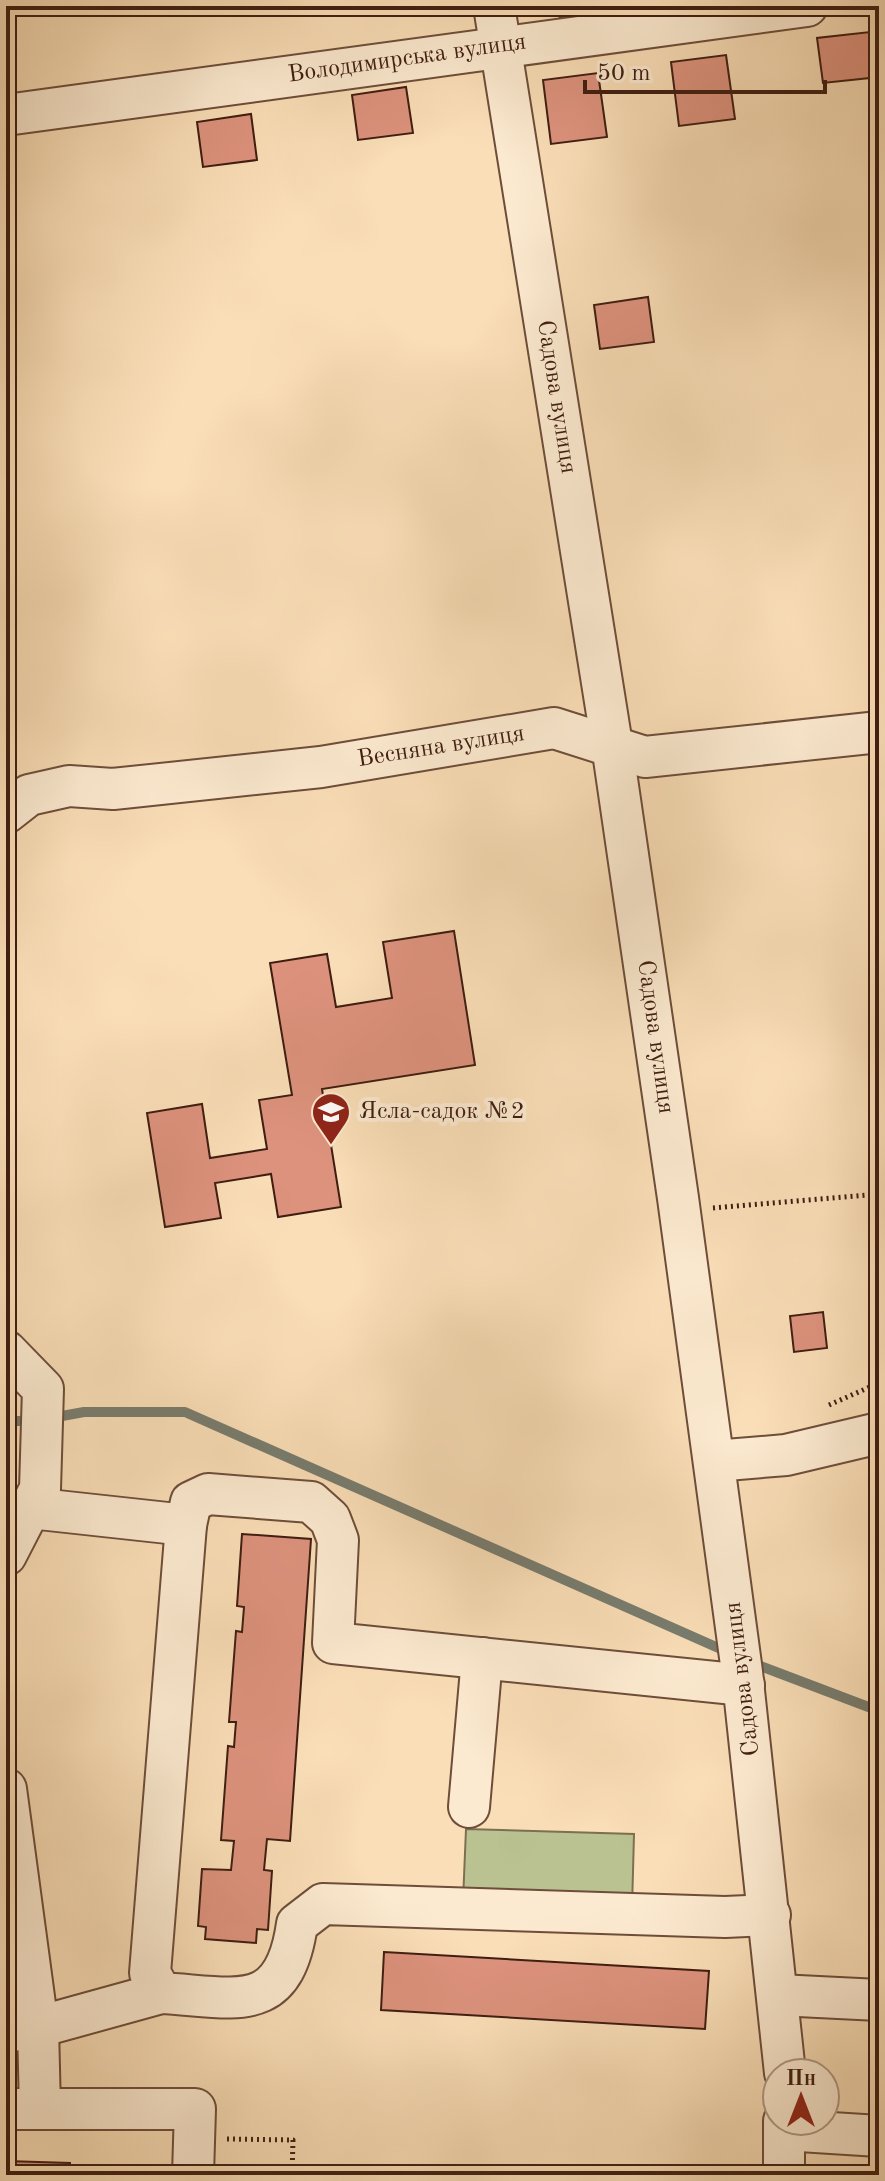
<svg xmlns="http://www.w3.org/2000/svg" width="885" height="2181" font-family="'Old Standard TT',serif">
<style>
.green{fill:#bac292;stroke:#7c7052;stroke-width:2}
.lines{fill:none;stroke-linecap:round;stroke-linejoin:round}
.stream{stroke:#787c6e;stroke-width:10}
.building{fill:#dd927d;stroke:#3f1d11;stroke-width:2}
.minor-casing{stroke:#6e4d3a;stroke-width:44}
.path{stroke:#3f1d11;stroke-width:5;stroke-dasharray:2 4;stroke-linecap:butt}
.minor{stroke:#fcead0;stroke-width:40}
.labels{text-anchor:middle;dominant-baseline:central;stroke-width:8;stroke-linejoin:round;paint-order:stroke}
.street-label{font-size:24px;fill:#3f1d11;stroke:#fcead0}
.poi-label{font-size:24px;fill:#3f1d11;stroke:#fcead0;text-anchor:start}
</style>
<rect width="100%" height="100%" fill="#fadeb7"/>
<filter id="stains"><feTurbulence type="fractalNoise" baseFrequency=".0025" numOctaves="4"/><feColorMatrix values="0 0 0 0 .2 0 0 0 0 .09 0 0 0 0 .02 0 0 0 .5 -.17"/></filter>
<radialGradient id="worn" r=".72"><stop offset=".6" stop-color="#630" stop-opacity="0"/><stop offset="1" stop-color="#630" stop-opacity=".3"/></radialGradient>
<polygon class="green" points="466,1829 634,1834 632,1909 463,1901"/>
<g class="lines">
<g class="stream">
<polyline points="51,1418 84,1412 185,1412 732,1654"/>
<polyline points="6,1421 36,1421"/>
<polyline points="750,1662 879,1711"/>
</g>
</g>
<g class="building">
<polygon points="559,6 615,6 616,11 560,19"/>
<polygon points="879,31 879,77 823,83 817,38"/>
<polygon points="726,55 735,119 679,126 671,62"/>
<polygon points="598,73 607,137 551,144 543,80"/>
<polygon points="406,87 413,133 358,140 352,95"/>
<polygon points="251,114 257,160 203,167 197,122"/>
<polygon points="648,297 654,342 600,349 594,305"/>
<polygon points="454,931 475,1065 322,1089 341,1207 278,1217 271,1174 215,1183 221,1218 165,1227 147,1113 202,1104 210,1158 267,1149 259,1100 292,1095 270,963 327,954 336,1007 392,998 383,942"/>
<polygon points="823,1312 827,1348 794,1352 790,1316"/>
<polygon points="242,1534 311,1539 290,1841 267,1839 264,1870 272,1871 268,1930 257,1929 256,1943 205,1939 206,1927 198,1926 202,1869 231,1870 234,1841 221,1840 228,1746 234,1747 235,1734 236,1722 229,1722 236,1631 242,1632 244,1607 237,1606"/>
<polygon points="384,1952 709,1971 705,2029 381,2010"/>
<polygon points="6,2161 70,2163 70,2175 6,2175"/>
</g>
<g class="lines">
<defs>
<g id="minor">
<polyline points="494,6 612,745 678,1198 742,1672 785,2073"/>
<polyline points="6,115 807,6"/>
<polyline points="6,813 29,795 69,786 113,789 321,767 554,728 645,757 879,732"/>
<polyline points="6,1351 43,1389 40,1489 6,1555"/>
<polyline points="714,1461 786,1455 879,1433"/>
<polyline points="30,1508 186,1525 191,1502 208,1494 311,1502 330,1519 338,1540 333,1643 744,1685"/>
<path d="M 186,1525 L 150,1973 L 161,1993 C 235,1997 284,2017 297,1924 L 323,1904 L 725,1917 L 770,1915"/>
<polyline points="6,1789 38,2027 40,2109"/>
<polyline points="469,1807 482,1658"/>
<polyline points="778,1995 879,2000"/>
<polyline points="6,2032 38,2027 161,1993"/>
<polyline points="6,2109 195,2109 193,2175"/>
<polyline points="784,2130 879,2136"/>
<polyline points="784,2175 784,2121"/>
</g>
</defs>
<use href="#minor" class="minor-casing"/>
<g class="path">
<polyline points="713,1208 879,1194"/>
<polyline points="829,1405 879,1383"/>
<polyline points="227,2139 293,2140 292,2175"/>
</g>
<use href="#minor" class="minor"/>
</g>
<defs>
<symbol id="school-pin" viewBox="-11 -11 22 30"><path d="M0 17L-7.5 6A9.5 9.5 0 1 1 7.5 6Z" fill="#8f2418" stroke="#fcead0"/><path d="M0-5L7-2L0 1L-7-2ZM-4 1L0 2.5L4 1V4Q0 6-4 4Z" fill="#fff"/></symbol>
</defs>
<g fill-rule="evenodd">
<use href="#school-pin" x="309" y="1090" width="44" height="60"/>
</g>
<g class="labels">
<g class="street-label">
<text transform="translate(407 59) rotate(-8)">Володимирська вулиця</text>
<text transform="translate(556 397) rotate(81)">Садова вулиця</text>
<text transform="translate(441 747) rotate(-9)">Весняна вулиця</text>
<text transform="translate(655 1037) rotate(82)">Садова вулиця</text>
<text transform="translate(743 1679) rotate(-97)">Садова вулиця</text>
</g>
<g class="poi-label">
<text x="359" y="1112">Ясла-садок №2</text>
</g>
</g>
<rect width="885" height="2181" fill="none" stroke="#fadeb7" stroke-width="32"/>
<rect x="8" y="8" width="869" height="2165" fill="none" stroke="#3f1d11" stroke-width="4"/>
<rect x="16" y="16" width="853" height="2149" fill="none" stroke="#3f1d11" stroke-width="2"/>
<g transform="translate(801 2097)"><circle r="38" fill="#fcead0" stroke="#b09884" stroke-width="2"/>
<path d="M0-6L14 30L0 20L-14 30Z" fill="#8f2418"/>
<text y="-12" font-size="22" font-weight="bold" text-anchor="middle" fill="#3f1d11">Пн</text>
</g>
<path d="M585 80v12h240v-12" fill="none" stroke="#3f1d11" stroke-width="4"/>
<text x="597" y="80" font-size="24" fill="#3f1d11" stroke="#fcead0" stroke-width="6" paint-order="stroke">50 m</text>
<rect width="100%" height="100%" filter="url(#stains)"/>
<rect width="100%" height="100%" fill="url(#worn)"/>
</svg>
